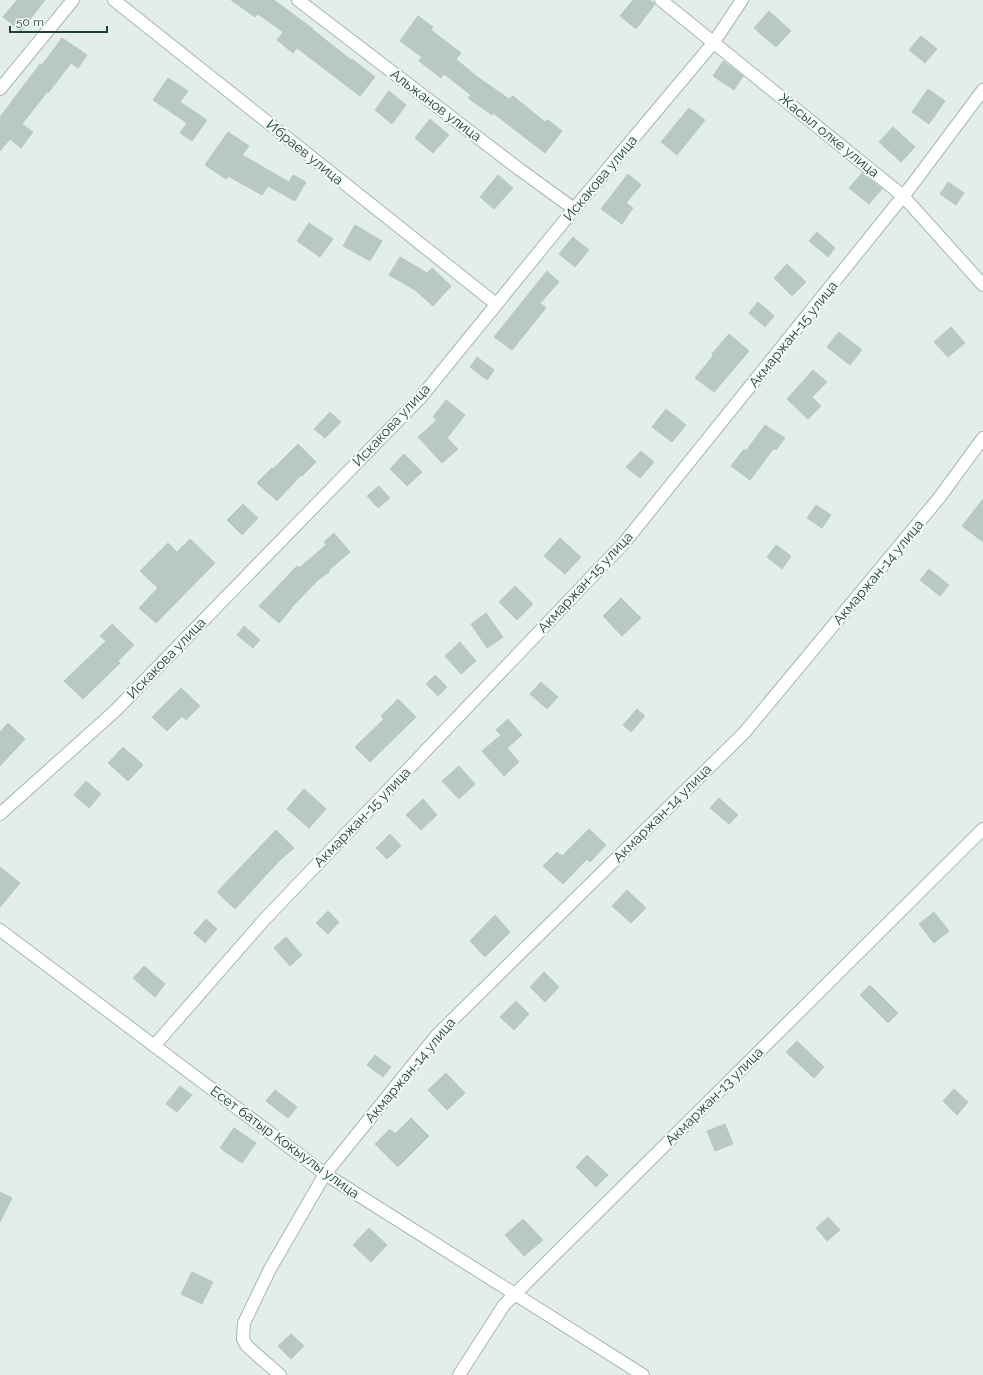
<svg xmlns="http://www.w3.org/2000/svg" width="983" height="1375" font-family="Raleway,sans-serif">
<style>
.building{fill:#b8c9c3;stroke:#b4c9c1}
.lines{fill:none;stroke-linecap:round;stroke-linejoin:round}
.minor-casing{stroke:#a5b7b2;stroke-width:14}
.minor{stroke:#fff;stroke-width:12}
.labels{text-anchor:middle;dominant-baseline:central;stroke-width:4;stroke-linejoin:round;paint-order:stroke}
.street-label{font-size:14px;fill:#20423a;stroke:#f4faf7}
</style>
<rect width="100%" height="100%" fill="#e3eeea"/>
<g class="building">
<polygon points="17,0 45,0 21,31 3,17"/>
<polygon points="231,0 274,0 313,29 312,29 351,60 352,59 375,77 360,96 297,48 293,53 277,40 283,32 258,14 255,17"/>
<polygon points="633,0 650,0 655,4 636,29 620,16"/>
<polygon points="769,11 791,31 776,47 754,28"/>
<polygon points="418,16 433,27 431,30 461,53 456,59 476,76 509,99 513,96 545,122 548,120 562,131 545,153 493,113 492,115 468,98 471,95 444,74 441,78 419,61 422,57 400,41"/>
<polygon points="921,36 937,49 925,63 909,50"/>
<polygon points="62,38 87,55 78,68 71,63 48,93 47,92 22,124 33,132 21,148 10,139 0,151 0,117 40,64 42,65"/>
<polygon points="723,61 743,76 734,90 713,76"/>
<polygon points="168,78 188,91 180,102 207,120 192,141 180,133 187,123 153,100"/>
<polygon points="928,89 945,101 929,124 912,112"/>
<polygon points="389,91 406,105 392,124 375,110"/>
<polygon points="689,108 705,120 677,155 661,142"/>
<polygon points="430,119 449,135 433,153 415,138"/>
<polygon points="893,127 915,147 901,162 879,142"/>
<polygon points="228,132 249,146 242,155 289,182 293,175 306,182 295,201 268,186 262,195 228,176 226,179 205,165"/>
<polygon points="862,173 882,189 869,204 849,188"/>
<polygon points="628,174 641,185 626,203 633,208 622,224 601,209"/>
<polygon points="498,175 513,188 494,209 480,197"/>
<polygon points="948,182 964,193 956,205 940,194"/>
<polygon points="309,223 333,239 320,257 297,241"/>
<polygon points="355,225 382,241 370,261 343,246"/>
<polygon points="817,232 835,248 828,257 809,241"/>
<polygon points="573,237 589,250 575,267 559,254"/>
<polygon points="400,257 427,273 432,268 451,286 433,306 415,290 389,275"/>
<polygon points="787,264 806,282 792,296 774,278"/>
<polygon points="547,271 559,282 540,303 546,308 512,350 494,337"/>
<polygon points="758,302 774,316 765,327 749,313"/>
<polygon points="951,327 965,343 948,357 934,342"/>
<polygon points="839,332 862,350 850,365 827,347"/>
<polygon points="729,334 749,351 714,392 695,378 713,356 712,354"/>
<polygon points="477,357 494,370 487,380 470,367"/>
<polygon points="813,370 827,382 812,397 821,406 808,419 787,399"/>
<polygon points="446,400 465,415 447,438 458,449 442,463 418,437 437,420 433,417"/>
<polygon points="666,409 686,425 672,442 652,427"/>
<polygon points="330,412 341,422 325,438 314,429"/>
<polygon points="765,425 785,438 776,450 774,448 750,480 731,466 744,449 746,451"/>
<polygon points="298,444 316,462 302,476 301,475 277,501 257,483 272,468 273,469"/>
<polygon points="641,451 654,462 640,478 626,467"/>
<polygon points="404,454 422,472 407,486 390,469"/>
<polygon points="379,486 390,498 378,508 367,496"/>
<polygon points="983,499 983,542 962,526"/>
<polygon points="243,504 258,518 242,535 227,520"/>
<polygon points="816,505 831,515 822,528 807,518"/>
<polygon points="334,533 350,552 329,570 330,571 318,580 291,608 292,608 279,623 259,606 297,566 299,568 326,545 324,542"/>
<polygon points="560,538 581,557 565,574 544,556"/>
<polygon points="190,539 215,563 156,623 139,608 158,588 140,571 168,543 177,552"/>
<polygon points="776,545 791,556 782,569 767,557"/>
<polygon points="929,569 949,585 940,596 920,580"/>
<polygon points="515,586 533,604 517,620 499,602"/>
<polygon points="621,598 641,618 622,636 603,616"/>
<polygon points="486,613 503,637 487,648 471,624"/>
<polygon points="112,624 134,645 118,661 120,663 83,699 64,681 106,641 100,636"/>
<polygon points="244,626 260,640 253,648 237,635"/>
<polygon points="460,642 476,661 461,674 445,656"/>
<polygon points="435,675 447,687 438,696 426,684"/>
<polygon points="541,682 558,697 547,709 530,694"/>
<polygon points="181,688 200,706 186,720 182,716 167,731 152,717"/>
<polygon points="398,699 416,717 370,762 355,747 384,719 381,716"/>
<polygon points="637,709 645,716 631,732 623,725"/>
<polygon points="508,719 522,735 507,748 519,762 504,776 482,751 501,735 496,730"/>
<polygon points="8,723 25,739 0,766 0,732"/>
<polygon points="123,747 143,765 128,781 108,763"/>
<polygon points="459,766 475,784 459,799 442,781"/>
<polygon points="86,781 101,794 89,808 74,795"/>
<polygon points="304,789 326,809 309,828 287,809"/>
<polygon points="719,798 738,815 729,824 710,808"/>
<polygon points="423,799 437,815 421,830 406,815"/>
<polygon points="589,829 606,845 590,862 587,859 563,884 543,866 557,852 562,856"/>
<polygon points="276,830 294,848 279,861 235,909 217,892"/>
<polygon points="390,834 401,846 387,859 376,848"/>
<polygon points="0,867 20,883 0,907"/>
<polygon points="627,890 646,908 631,923 612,906"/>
<polygon points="328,911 339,922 328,934 316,923"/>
<polygon points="934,912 949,931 934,943 919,924"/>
<polygon points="495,915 510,932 485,957 470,941"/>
<polygon points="206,919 217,929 205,943 194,933"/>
<polygon points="286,937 302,955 290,966 274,948"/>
<polygon points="144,966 165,984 155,997 133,978"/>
<polygon points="544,972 559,987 545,1002 530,987"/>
<polygon points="870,985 898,1013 888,1023 860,995"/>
<polygon points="516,1001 529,1014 514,1030 500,1017"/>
<polygon points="797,1041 824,1067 814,1078 786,1052"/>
<polygon points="375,1055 391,1067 383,1077 367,1065"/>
<polygon points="446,1073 465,1093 447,1110 428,1090"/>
<polygon points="180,1086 192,1095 177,1112 166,1104"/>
<polygon points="954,1089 968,1102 957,1115 943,1101"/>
<polygon points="275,1090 297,1107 288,1118 266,1101"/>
<polygon points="411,1118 429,1136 398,1167 375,1144 390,1129 395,1134"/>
<polygon points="725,1124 733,1144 715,1151 707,1131"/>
<polygon points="234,1128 256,1143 242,1163 220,1148"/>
<polygon points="587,1155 608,1175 596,1187 576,1167"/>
<polygon points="0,1192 12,1198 0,1222"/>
<polygon points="828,1217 840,1230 827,1241 816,1228"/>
<polygon points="523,1219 543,1240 524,1256 505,1235"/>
<polygon points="369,1228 387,1245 371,1262 353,1245"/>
<polygon points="192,1272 213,1282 202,1304 181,1294"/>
<polygon points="291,1334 304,1346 291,1359 278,1346"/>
</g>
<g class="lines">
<defs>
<g id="minor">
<polyline points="114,0 496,304"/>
<polyline points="298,0 519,169 574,209"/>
<polyline points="661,0 903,196 983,285"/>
<polyline points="0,89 73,0"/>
<polyline points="0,814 115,711 421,397 574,209 714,42 742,0"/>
<polyline points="0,930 325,1174 643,1375"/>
<polyline points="154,1046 263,921 624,543 912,185 983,90"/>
<polyline points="280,1375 247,1346 243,1339 244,1323 270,1269 325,1174 437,1035 744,733 939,498 983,438"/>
<polyline points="459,1375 504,1305 983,829"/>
</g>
</defs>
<use href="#minor" class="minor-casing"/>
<use href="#minor" class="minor"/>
</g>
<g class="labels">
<g class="street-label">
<text transform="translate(436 105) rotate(37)">Альжанов улица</text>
<text transform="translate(829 135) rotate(39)">Жасыл олке улица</text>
<text transform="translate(305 152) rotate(39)">Ибраев улица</text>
<text transform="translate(600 178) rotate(-50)">Искакова улица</text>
<text transform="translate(793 334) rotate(-51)">Акмаржан-15 улица</text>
<text transform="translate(391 425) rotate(-47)">Искакова улица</text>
<text transform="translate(878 572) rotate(-50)">Акмаржан-14 улица</text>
<text transform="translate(585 582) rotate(-47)">Акмаржан-15 улица</text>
<text transform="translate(166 658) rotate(-46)">Искакова улица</text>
<text transform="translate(662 813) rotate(-45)">Акмаржан-14 улица</text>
<text transform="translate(362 817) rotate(-46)">Акмаржан-15 улица</text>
<text transform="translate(410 1070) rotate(-50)">Акмаржан-14 улица</text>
<text transform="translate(714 1096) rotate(-45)">Акмаржан-13 улица</text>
<text transform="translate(285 1142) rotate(36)">Есет батыр Кокыулы улица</text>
</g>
</g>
<path d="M10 26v6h97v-6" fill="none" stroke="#20423a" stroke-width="2"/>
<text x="16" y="26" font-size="12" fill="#20423a" stroke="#f4faf7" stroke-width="3" paint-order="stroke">50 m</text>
</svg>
